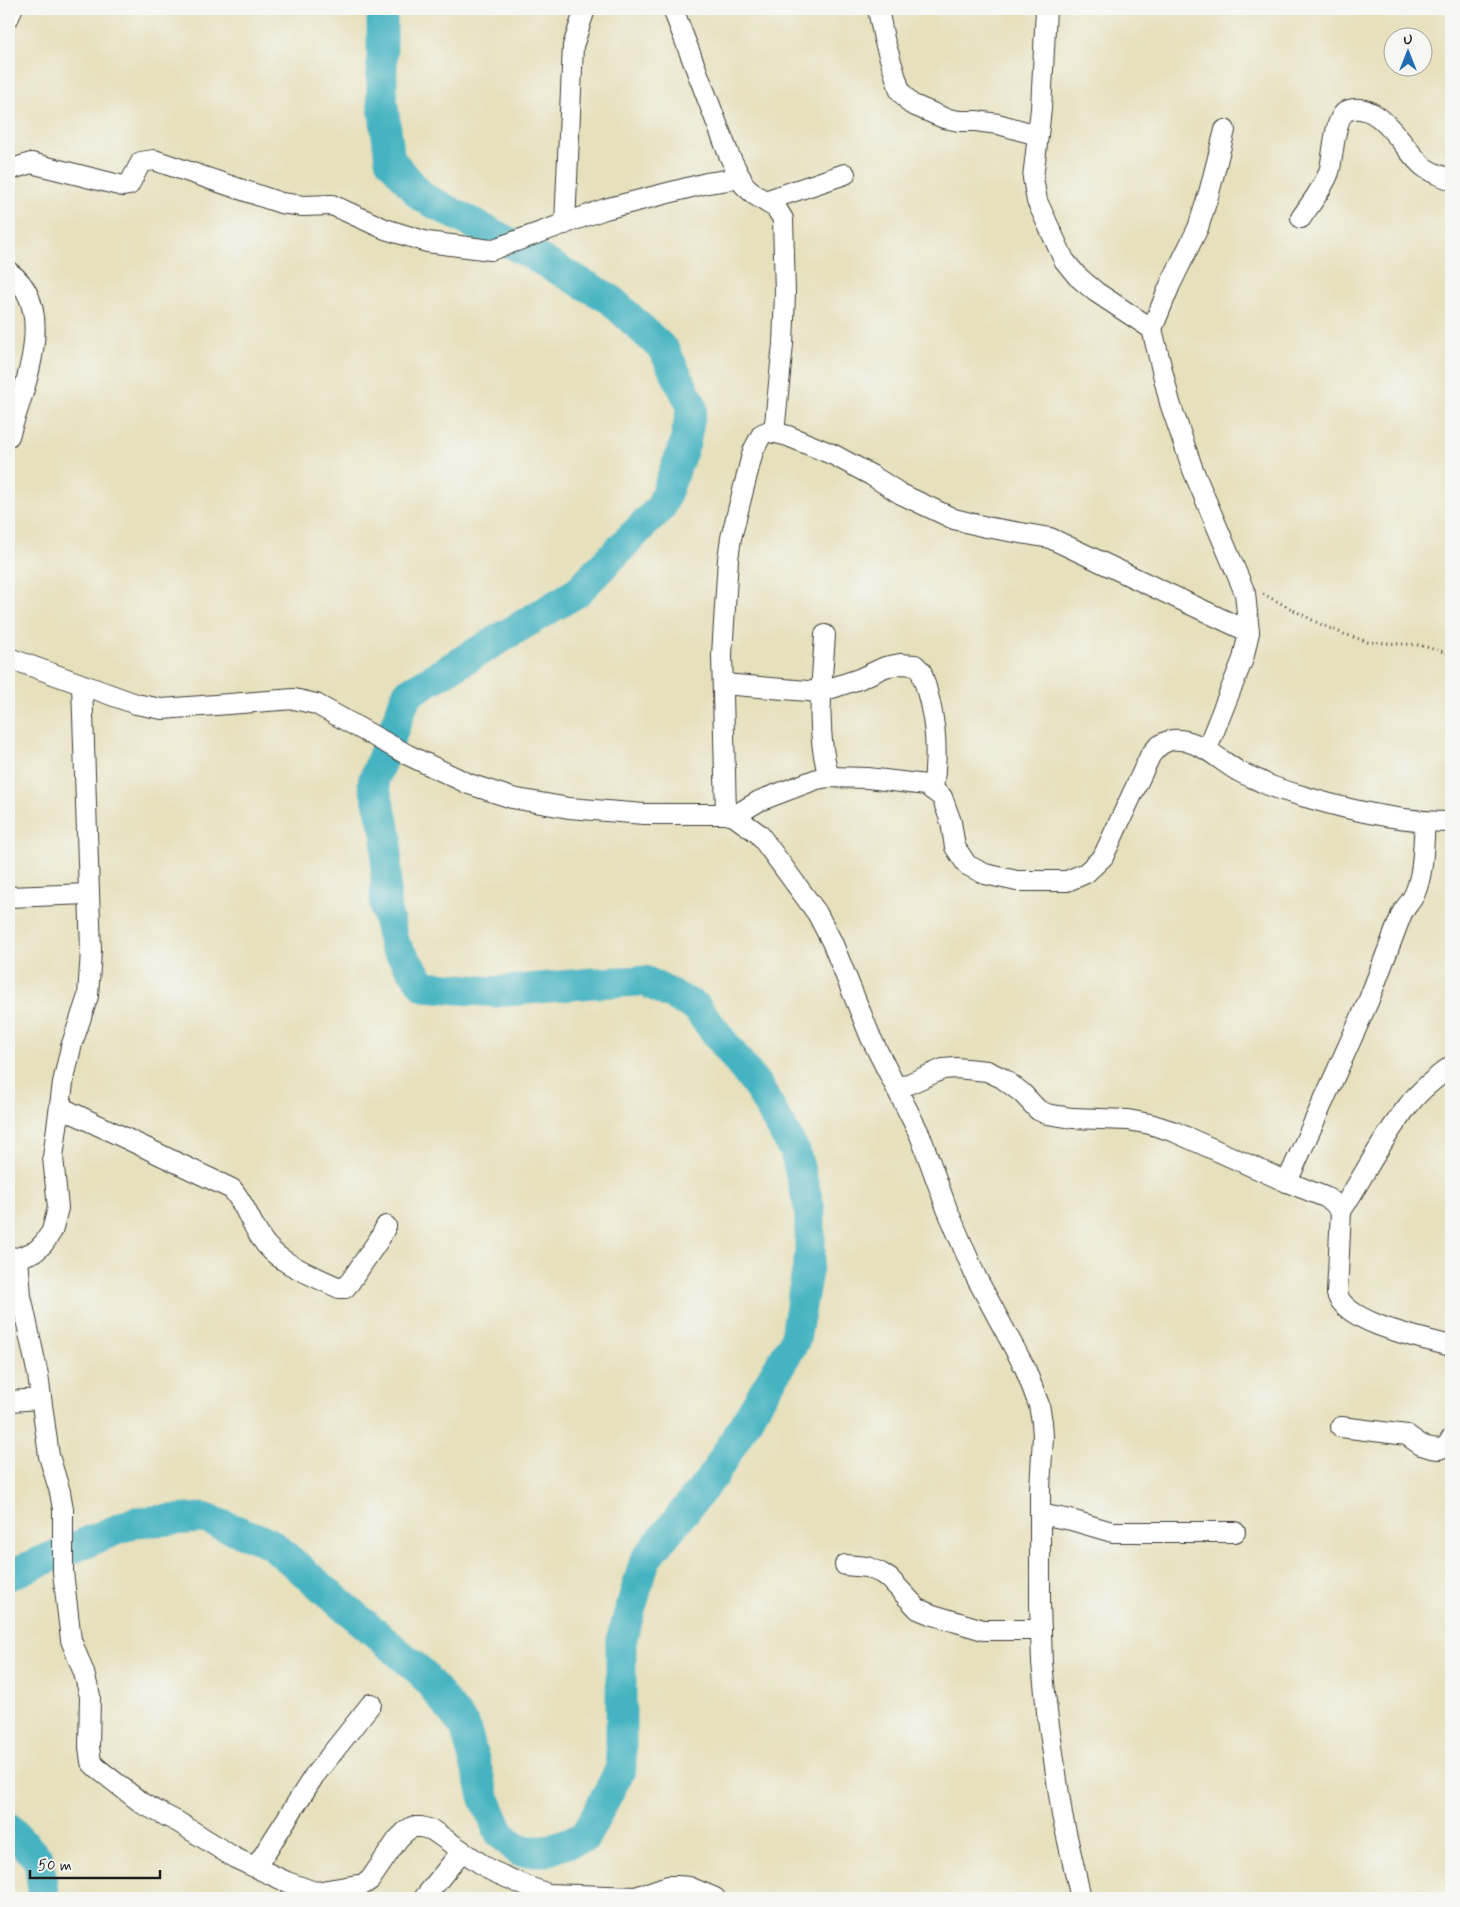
<svg xmlns="http://www.w3.org/2000/svg" width="1460" height="1907" font-family="Mynerve,sans-serif">
<style>
.lines{fill:none;stroke-linecap:round;stroke-linejoin:round}
.river{stroke:#45b3c1;stroke-width:31}
.minor-casing{stroke:#3a3934;stroke-width:22}
.path{stroke:#3a3934;stroke-width:3;stroke-dasharray:1 4;stroke-linecap:butt}
.minor{stroke:#fff;stroke-width:20}
</style>
<rect width="100%" height="100%" fill="#f6f6f2"/>
<filter id="ink" filterUnits="userSpaceOnUse"><feTurbulence type="fractalNoise" baseFrequency=".02" numOctaves="2"/><feDisplacementMap in="SourceGraphic" scale="10" xChannelSelector="R" yChannelSelector="G"/><feConvolveMatrix kernelMatrix="1 2 1 2 8 2 1 2 1" color-interpolation-filters="sRGB"/></filter>
<filter id="wash" filterUnits="userSpaceOnUse"><feTurbulence type="fractalNoise" baseFrequency=".0096" numOctaves="4" result="noise"/><feDisplacementMap in="SourceGraphic" scale="20" xChannelSelector="R" yChannelSelector="G"/><feGaussianBlur stdDeviation="1.12" result="paint"/><feColorMatrix in="noise" values="0 0 0 0 0 0 0 0 0 0 0 0 0 0 0 0 0 1.4 0 .05"/><feComposite in="paint" operator="in"/></filter>
<g filter="url(#wash)">
<rect width="100%" height="100%" fill="#e6e0bc"/>
<g class="lines">
<g class="river">
<polyline points="9,1575 135,1522 204,1518 270,1543 421,1672 465,1727 485,1799 499,1832 519,1851 545,1851 585,1837 621,1768 621,1641 645,1560 713,1476 795,1340 810,1255 810,1210 795,1152 758,1087 696,1007 645,981 593,983 495,992 424,986 394,944 385,905 387,836 373,782 407,694 576,593 661,507 685,443 692,406 664,350 610,299 516,246 422,197 390,160 382,98 382,14 384,9"/>
<polyline points="9,1828 39,1860 44,1898"/>
</g>
</g>
</g>
<g filter="url(#ink)">
<g class="lines">
<defs>
<g id="minor">
<polyline points="673,9 729,155 744,185 755,195 776,208 783,219 785,293 783,344 774,433"/>
<polyline points="878,9 884,39 900,91 911,104 944,118 959,121 976,121 998,124 1037,135"/>
<polyline points="1046,9 1041,109 1033,178 1037,201 1064,260 1077,276 1096,292 1152,329 1170,403 1193,470 1245,593 1249,632 1243,659 1207,749"/>
<polyline points="9,17 12,9"/>
<polyline points="9,170 31,163 123,186 129,185 141,162 154,160 281,203 303,206 332,205 385,229 427,242 491,250 605,209 707,183 741,178"/>
<polyline points="765,201 845,174"/>
<path d="M 1301,218 C 1310,204 1323,189 1329,172 C 1334,157 1333,115 1349,110 C 1380,100 1403,150 1424,167 C 1431,173 1443,176 1451,180"/>
<polyline points="565,224 573,46 585,9"/>
<path d="M 9,272 C 59,308 23,390 9,436"/>
<polyline points="1152,329 1170,285 1198,228 1209,193 1225,130"/>
<path d="M 825,635 C 822,683 815,730 829,777"/>
<polyline points="9,658 136,704 162,709 294,699 316,704 408,755 469,784 512,798 569,808 644,814 726,814 734,816 759,834 817,913 832,942 871,1038 920,1135 947,1209 976,1277 1025,1368 1039,1405 1042,1422 1043,1436 1040,1489 1040,1604 1042,1663 1047,1712 1062,1815 1081,1898"/>
<path d="M 723,684 L 820,692 L 859,679 L 885,667 L 900,664 L 915,665 L 921,671 C 935,713 939,746 933,790"/>
<polyline points="726,814 722,655 728,559 731,538 753,451 762,434 769,431 788,436 834,455 871,475 901,494 954,519 986,527 1050,538 1249,632"/>
<path d="M 734,816 L 759,801 L 817,779 L 829,777 L 868,778 L 926,785 L 942,797 L 951,822 L 955,847 L 967,865 L 985,874 L 1017,881 L 1067,881 L 1086,873 L 1103,857 L 1150,756 C 1159,743 1170,737 1186,741 C 1206,746 1221,761 1238,771 C 1247,776 1257,779 1266,784 C 1280,790 1295,794 1309,798 C 1356,812 1402,822 1451,822"/>
<polyline points="9,897 88,894"/>
<path d="M 897,1089 L 943,1069 L 956,1068 L 987,1071 L 1002,1078 L 1022,1093 L 1038,1110 L 1047,1114 L 1072,1118 L 1128,1120 L 1150,1124 L 1175,1132 L 1287,1182 L 1325,1197 L 1332,1201 L 1341,1211 L 1337,1294 C 1347,1324 1422,1338 1451,1346"/>
<path d="M 60,1107 L 232,1189 C 245,1204 250,1222 261,1238 C 277,1264 313,1275 339,1288 L 345,1288 L 350,1282 L 380,1238 L 386,1226"/>
<path d="M 1287,1182 L 1368,1002 L 1402,913 C 1406,906 1412,901 1415,893 C 1424,872 1423,845 1425,822"/>
<path d="M 1341,1211 C 1364,1176 1382,1138 1408,1106 C 1420,1090 1436,1078 1451,1066"/>
<polyline points="9,1257 18,1258 36,1251 44,1243 52,1231 58,1208 53,1157 63,1083 71,1047 88,996 91,951 82,685"/>
<polyline points="18,1258 21,1296 38,1375 49,1456 60,1492 63,1509 63,1572 71,1640 84,1673 90,1696 89,1747 91,1762 97,1768 143,1804 178,1822 235,1858 287,1882 315,1892 364,1884 370,1880 398,1839 405,1832 412,1827 421,1827 432,1830 490,1870 526,1886 548,1894 636,1897 668,1886 678,1886 689,1887 715,1898"/>
<polyline points="9,1401 41,1399"/>
<polyline points="1341,1427 1407,1435 1421,1445 1431,1448 1439,1449 1447,1446 1451,1439"/>
<polyline points="1040,1514 1071,1520 1112,1532 1235,1532"/>
<polyline points="845,1565 867,1567 881,1573 890,1579 918,1609 930,1614 983,1630 1041,1630"/>
<polyline points="256,1867 314,1776 371,1704"/>
<polyline points="424,1898 462,1851"/>
</g>
</defs>
<use href="#minor" class="minor-casing"/>
<polyline class="path" points="1263,594 1322,625 1344,634 1368,642 1419,645 1451,654"/>
<use href="#minor" class="minor"/>
</g>
</g>
<rect width="1460" height="1907" fill="none" stroke="#f6f6f2" stroke-width="30"/>
<g transform="translate(1408 52)"><circle r="24" fill="#f6f6f2" stroke="#9f9f9c"/>
<path d="M0-4L9 19L0 12L-9 19Z" fill="#1f6fb2"/>
<text y="-8" font-size="14" font-weight="bold" text-anchor="middle" fill="#1c1c1c">U</text>
</g>
<path d="M30 1870v8h130v-8" fill="none" stroke="#1c1c1c" stroke-width="2.5"/>
<text x="38" y="1870" font-size="15" fill="#1c1c1c" stroke="#f6f6f2" stroke-width="4" paint-order="stroke">50 m</text>
</svg>
